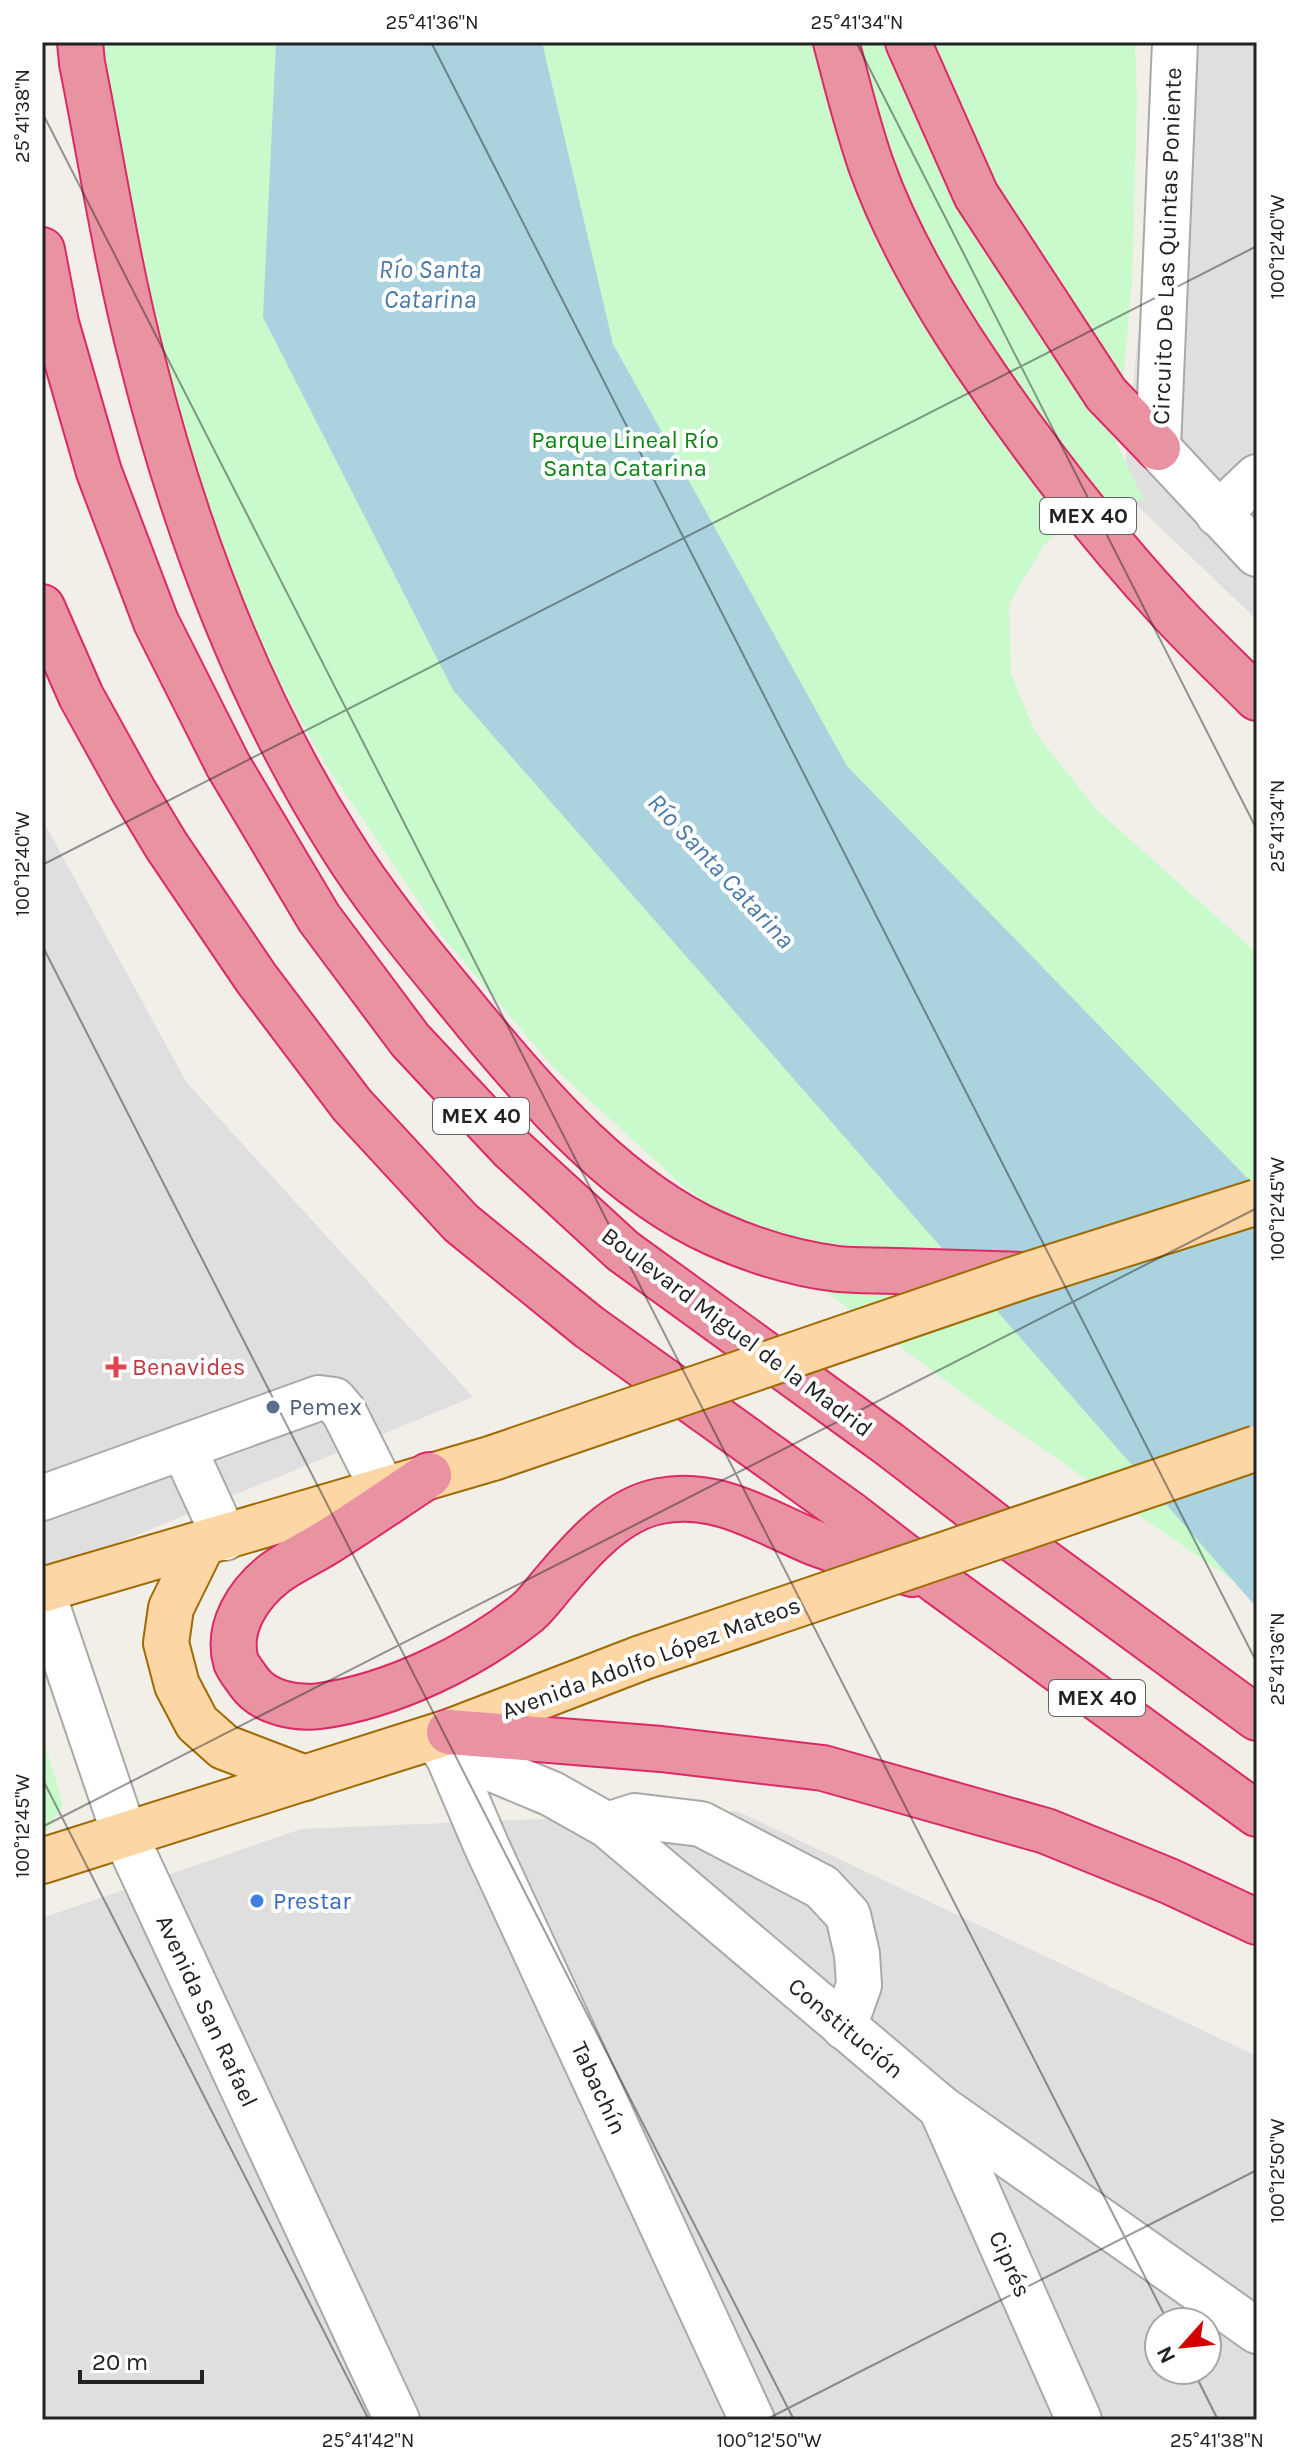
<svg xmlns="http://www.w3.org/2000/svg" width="1299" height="2462" font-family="Karla,sans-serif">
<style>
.residential{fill:#e0dfdf;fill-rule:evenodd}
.park{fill:#c8facc}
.water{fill:#aad3df}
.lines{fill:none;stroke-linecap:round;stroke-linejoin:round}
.minor-casing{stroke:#a9a9a9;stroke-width:48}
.major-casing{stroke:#a06b00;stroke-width:48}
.highway-casing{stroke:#dc2a67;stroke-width:48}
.minor{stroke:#fff;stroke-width:44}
.major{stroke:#fcd6a4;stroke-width:44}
.highway{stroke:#e892a2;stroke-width:44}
.major-bridge-casing{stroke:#a06b00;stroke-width:48;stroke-linecap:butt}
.major-bridge{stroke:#fcd6a4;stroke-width:44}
.ticks{fill:none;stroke:#222;stroke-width:2;stroke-opacity:0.45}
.health-dot{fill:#e0444e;stroke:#fff;stroke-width:3}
.service-dot{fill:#5c6f8a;stroke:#fff;stroke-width:3}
.shop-dot{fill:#3f7fe0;stroke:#fff;stroke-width:3}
.labels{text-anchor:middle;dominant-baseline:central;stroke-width:8;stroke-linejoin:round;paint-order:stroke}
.shield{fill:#fff;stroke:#646464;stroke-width:2}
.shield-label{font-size:22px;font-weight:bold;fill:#222}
.street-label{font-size:24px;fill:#222;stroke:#fff}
.park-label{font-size:24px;fill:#0c8416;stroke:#fff}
.health-label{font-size:24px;fill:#be3a42;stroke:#fff;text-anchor:start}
.service-label{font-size:24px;fill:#4e5e75;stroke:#fff;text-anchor:start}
.shop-label{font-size:24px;fill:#366cbe;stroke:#fff;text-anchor:start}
.water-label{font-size:26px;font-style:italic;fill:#4a7aab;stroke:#fff}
.neatline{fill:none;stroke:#222;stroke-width:3}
.ticks-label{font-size:20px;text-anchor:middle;fill:#222}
</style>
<rect width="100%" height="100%" fill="#f2efe9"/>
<g class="residential">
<polygon points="1166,42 1257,42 1257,620 1123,492"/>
<polygon points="42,819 187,1083 473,1397 42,1574"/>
<path d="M 737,1811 L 1257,2056 L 1257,2420 L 42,2420 L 42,1918 L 301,1829 ZM 1159,2322 L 1207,2322 L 1207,2370 L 1159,2370 Z"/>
</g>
<g class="park">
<polygon points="94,42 1135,42 1137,99 1132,284 1117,444 1144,500 1115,501 1084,510 1043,546 1009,604 1011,673 1035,732 1097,810 1257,953 1257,1597 976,1403 682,1185 552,1066 442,936 325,764 242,615 180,478"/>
<polygon points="42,1734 63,1805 46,1833 42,1834"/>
</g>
<polygon class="water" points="276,42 542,42 613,344 847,766 1257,1188 1257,1608 453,690 263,317"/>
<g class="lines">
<defs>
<g id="minor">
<polyline points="1175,42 1158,448 1257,554"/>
<polyline points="1218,514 1257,477"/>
<polyline points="183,1447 225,1538"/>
<polyline points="42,1498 319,1398 334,1400 344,1412 383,1490"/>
<polyline points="42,1591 124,1833 397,2420"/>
<polyline points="434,1737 448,1756 497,1771 552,1794 607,1825 941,2108 1257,2331"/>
<polyline points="448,1756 486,1845 752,2420"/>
<polyline points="607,1825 635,1816 701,1824 822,1887 848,1915 857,1954 859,1985 844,2027"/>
<polyline points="941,2108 1079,2420"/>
</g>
<g id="major">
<polyline points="202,1545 171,1608 166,1643 177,1685 197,1723 224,1747 305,1778"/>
<polyline points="42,1590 493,1458"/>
<polyline points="42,1861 449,1732 641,1658"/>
</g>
<g id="highway">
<path d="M 80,42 L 82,63 C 102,163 117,264 143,363 C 185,530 246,693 338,840 C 378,905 428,963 476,1022 C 541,1101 621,1192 716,1234 C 754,1251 797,1264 838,1269 C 857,1271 878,1270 897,1271 C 940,1272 982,1274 1024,1275"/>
<path d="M 836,42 C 847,83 857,125 871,165 C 896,235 935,302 976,363 C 1034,449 1097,531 1167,607 C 1196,639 1227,668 1257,698"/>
<polyline points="908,42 976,195 1106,394 1158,448"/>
<polyline points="42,250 56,323 99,472 156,622 228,765 319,918 410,1040 512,1149 623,1251 889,1444 1006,1534 1257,1718"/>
<polyline points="42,607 81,696 133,790 166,845 256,978 352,1105 461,1223 589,1327 850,1514 938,1582 1257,1814"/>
<path d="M 429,1475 C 397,1496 365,1518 332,1539 C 314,1551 293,1560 275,1573 C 249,1593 226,1627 236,1662 C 239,1669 245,1676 249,1682 C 264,1703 296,1709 320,1706 C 392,1696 472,1657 528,1612 C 538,1603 547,1590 556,1580 C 583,1548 617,1509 660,1501 C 718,1490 764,1522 815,1543 C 847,1555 880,1565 913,1574"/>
<polyline points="449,1732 661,1749 823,1768 1046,1831 1169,1881 1257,1922"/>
</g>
</defs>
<use href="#minor" class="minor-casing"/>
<use href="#major" class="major-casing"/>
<use href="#highway" class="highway-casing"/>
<use href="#minor" class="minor"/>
<use href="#major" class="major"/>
<use href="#highway" class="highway"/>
<defs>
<g id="major-bridge">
<polyline points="493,1458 1027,1275 1257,1202"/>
<polyline points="641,1658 1257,1448"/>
</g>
</defs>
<use href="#major-bridge" class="major-bridge-casing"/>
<use href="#major-bridge" class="major-bridge"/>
</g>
<path class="ticks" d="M 431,42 L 1257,1663M 856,42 L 1257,830M 42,112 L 1168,2322M 42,865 L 1257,246M 42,945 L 794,2420M 42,1778 L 369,2420M 42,1827 L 1257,1208M 1193,2370 L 1218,2420M 765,2420 L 1257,2170"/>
<path class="health-dot" d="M112 1355h8v8h8v8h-8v8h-8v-8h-8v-8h8z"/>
<circle class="service-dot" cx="273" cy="1407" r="8"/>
<circle class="shop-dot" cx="257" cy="1901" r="8"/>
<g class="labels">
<g class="shield">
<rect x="1040" y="498" width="96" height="36" rx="6"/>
<rect x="433" y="1098" width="96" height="36" rx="6"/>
<rect x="1049" y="1680" width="96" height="36" rx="6"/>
</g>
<g class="shield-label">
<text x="1088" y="516">MEX 40</text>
<text x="481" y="1116">MEX 40</text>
<text x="1097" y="1698">MEX 40</text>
</g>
<g class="street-label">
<text transform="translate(1167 246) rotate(-88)">Circuito De Las Quintas Poniente</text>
<text transform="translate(737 1332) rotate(37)">Boulevard Miguel de la Madrid</text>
<text transform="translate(651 1658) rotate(-20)">Avenida Adolfo López Mateos</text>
<text transform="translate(207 2011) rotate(65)">Avenida San Rafael</text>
<text transform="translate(846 2028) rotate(40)">Constitución</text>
<text transform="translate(599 2088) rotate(65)">Tabachín</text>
<text transform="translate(1010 2264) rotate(66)">Ciprés</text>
</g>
<g class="park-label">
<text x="625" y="440">Parque Lineal Río<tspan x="625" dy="28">Santa Catarina</tspan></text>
</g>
<g class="health-label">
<text x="132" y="1367">Benavides</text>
</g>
<g class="service-label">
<text x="289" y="1407">Pemex</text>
</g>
<g class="shop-label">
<text x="273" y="1901">Prestar</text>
</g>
<g class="water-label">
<text x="430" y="269">Río Santa<tspan x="430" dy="30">Catarina</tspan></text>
<text transform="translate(721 871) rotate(47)">Río Santa Catarina</text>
</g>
</g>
<rect width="1299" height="2462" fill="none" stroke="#ffffff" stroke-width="88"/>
<g transform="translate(1183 2346) rotate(243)"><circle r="38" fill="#ffffff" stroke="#a7a7a7" stroke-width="2"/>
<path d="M0-6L14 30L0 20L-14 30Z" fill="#d40000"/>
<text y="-12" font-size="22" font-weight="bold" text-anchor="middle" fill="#222222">N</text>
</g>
<path d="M80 2370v12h122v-12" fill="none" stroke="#222222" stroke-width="4"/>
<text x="92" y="2370" font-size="24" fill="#222222" stroke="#ffffff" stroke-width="6" paint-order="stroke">20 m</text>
<rect x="44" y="44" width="1211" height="2374" class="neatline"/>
<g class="ticks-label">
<text x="432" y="29">25°41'36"N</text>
<text x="857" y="29">25°41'34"N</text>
<text transform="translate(22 116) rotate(-90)" y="7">25°41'38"N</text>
<text transform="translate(1277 247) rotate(-90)" y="7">100°12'40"W</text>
<text transform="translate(1277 826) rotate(-90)" y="7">25°41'34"N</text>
<text transform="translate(22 864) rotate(-90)" y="7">100°12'40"W</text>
<text transform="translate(1277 1209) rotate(-90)" y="7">100°12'45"W</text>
<text transform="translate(1277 1659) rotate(-90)" y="7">25°41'36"N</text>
<text transform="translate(22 1826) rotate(-90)" y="7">100°12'45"W</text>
<text transform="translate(1277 2171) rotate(-90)" y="7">100°12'50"W</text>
<text x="368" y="2447">25°41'42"N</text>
<text x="769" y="2447">100°12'50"W</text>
<text x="1217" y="2447">25°41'38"N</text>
</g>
</svg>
